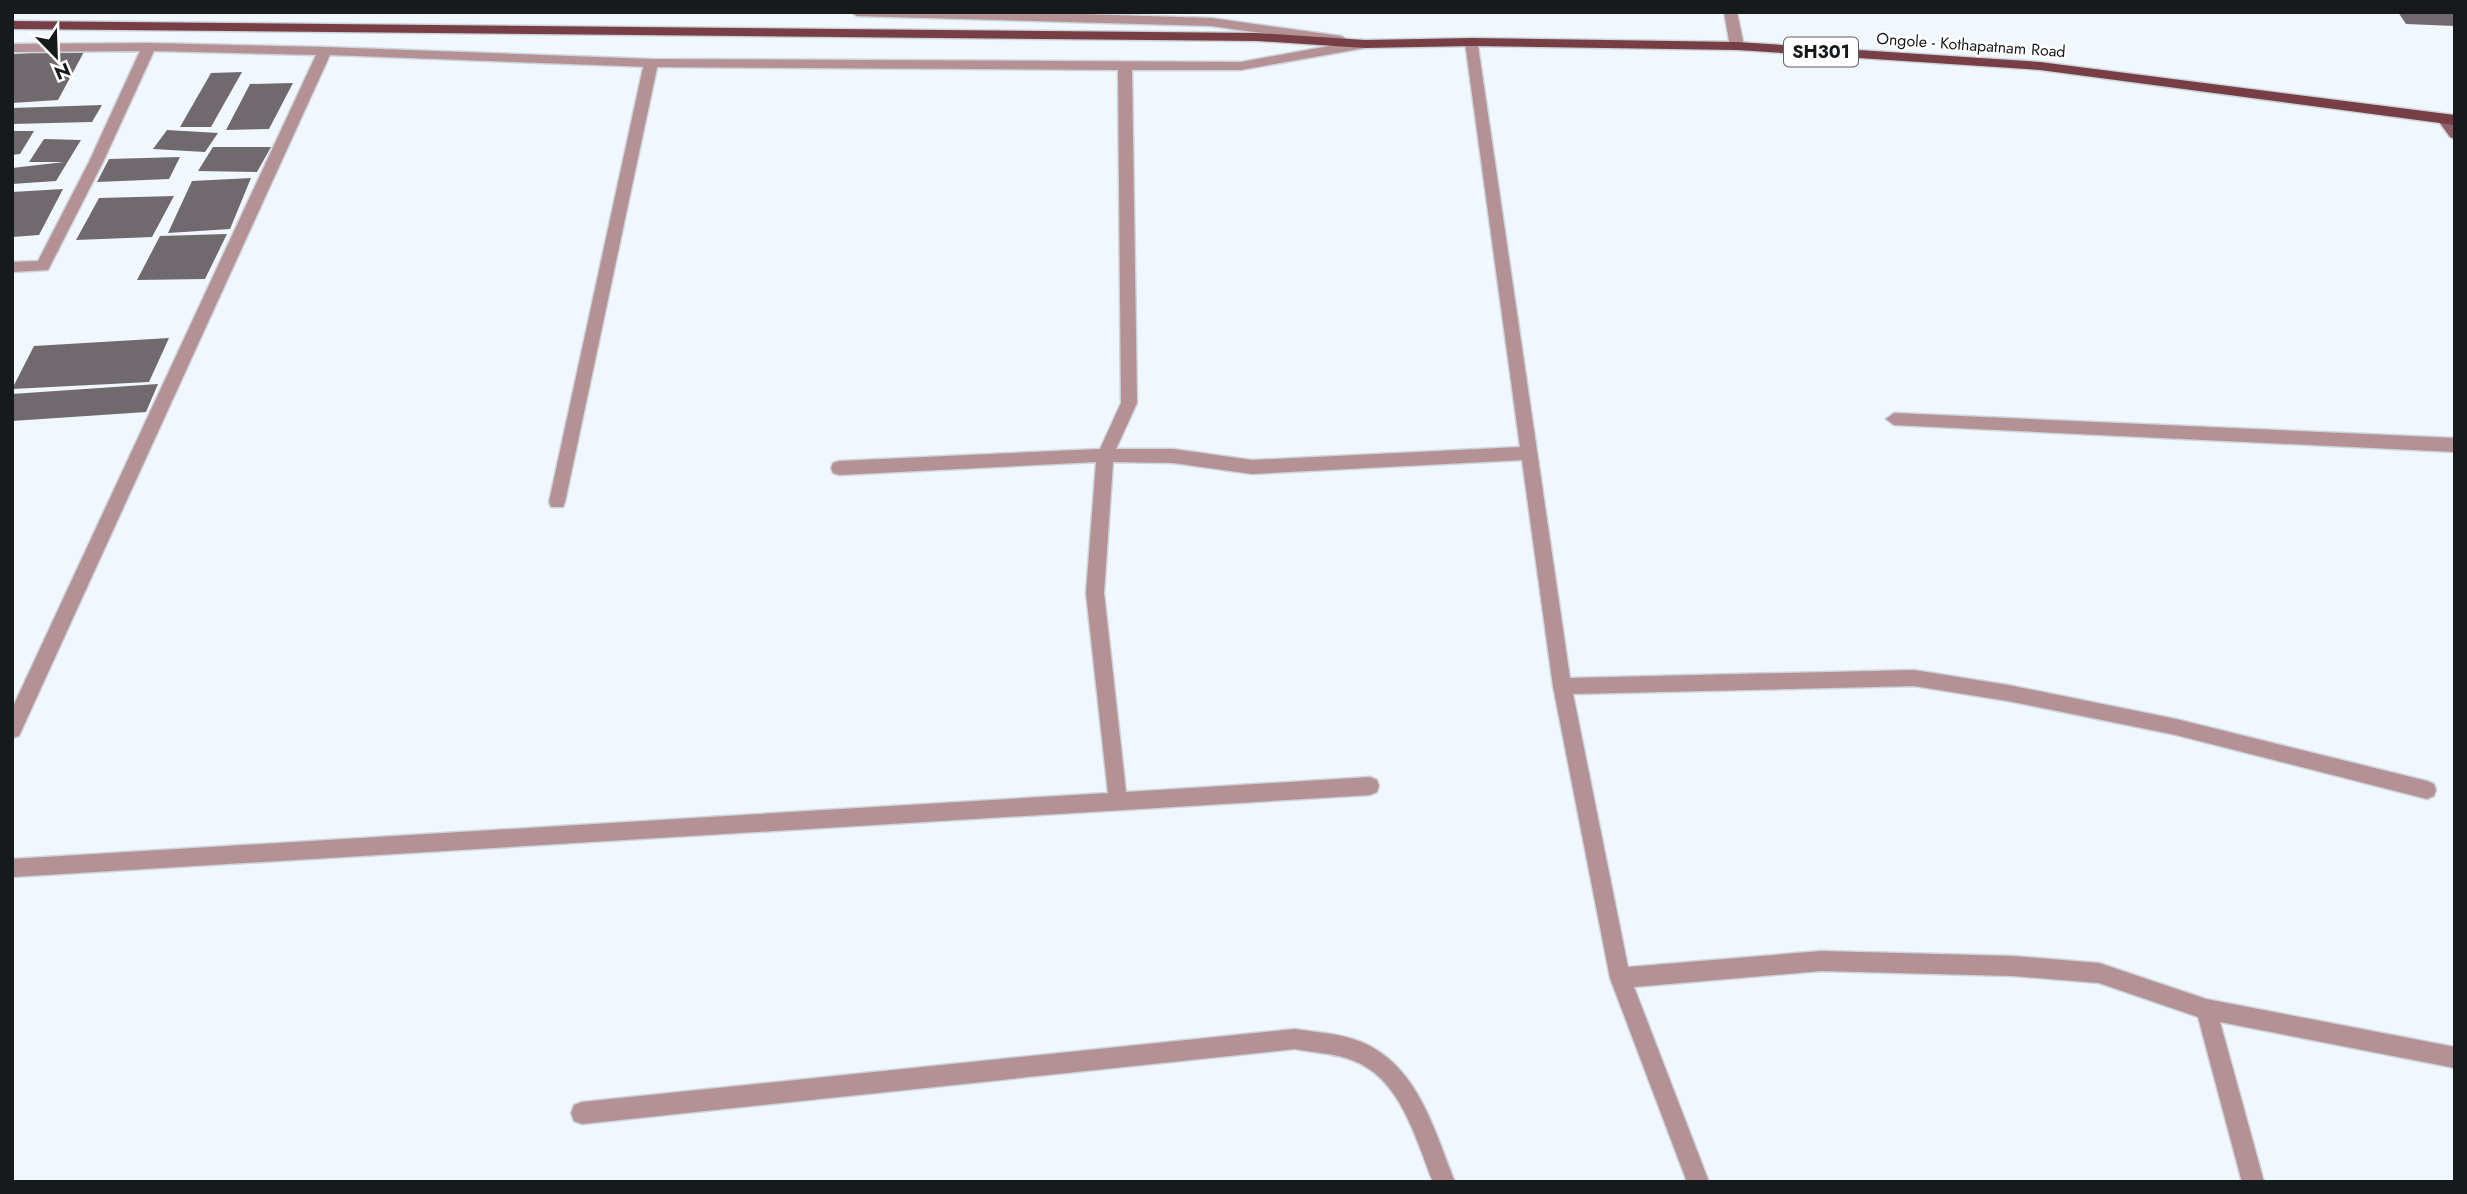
<svg xmlns="http://www.w3.org/2000/svg" width="2467" height="1194" font-family="Jost,sans-serif">
<style>
.building{fill:#70696d}
.lines{fill:none;stroke-linecap:round;stroke-linejoin:round}
.lane-casing{stroke:#cdd4da;stroke-width:3}
.street-casing{stroke:#cdd4da;stroke-width:3}
.secondary-casing{stroke:#cdd4da;stroke-width:3}
.primary-casing{stroke:#cdd4da;stroke-width:3}
.lane{fill:#b49194;fill-rule:evenodd}
.street{fill:#b49194;fill-rule:evenodd}
.secondary{fill:#916066;fill-rule:evenodd}
.primary{fill:#773e46;fill-rule:evenodd}
.labels{text-anchor:middle;dominant-baseline:central;stroke-width:5;stroke-linejoin:round;paint-order:stroke}
.far-street-label{font-size:16px;fill:#171a1c;stroke:#fff}
.shield{fill:#fff;stroke:#5d5f60;stroke-width:2}
.shield-label{font-size:18px;font-weight:bold;fill:#171a1c}
</style>
<rect width="100%" height="100%" fill="#f0f7fe"/>
<g class="building">
<polygon points="2398,12 2455,12 2455,26 2406,24"/>
<polygon points="85,50 58,100 12,103 12,54"/>
<polygon points="242,72 211,127 180,127 211,73"/>
<polygon points="293,83 269,129 226,130 250,84"/>
<polygon points="102,105 92,122 12,124 12,108"/>
<polygon points="167,130 218,133 205,152 153,149"/>
<polygon points="12,131 34,131 20,154 12,155"/>
<polygon points="44,139 81,140 56,181 12,184 12,168 64,162 29,162"/>
<polygon points="213,147 271,147 257,172 198,171"/>
<polygon points="180,157 169,179 97,182 109,159"/>
<polygon points="251,178 230,229 168,233 192,181"/>
<polygon points="63,189 39,235 12,237 12,192"/>
<polygon points="174,196 152,237 76,240 99,198"/>
<polygon points="227,234 205,279 137,280 160,236"/>
<polygon points="169,338 149,382 12,389 34,346"/>
<polygon points="158,384 146,412 12,421 12,394"/>
</g>
<g class="lines">
<defs>
<g id="lane">
<polygon points="1724,12 1737,12 1744,46 1742,49 1732,49 1730,46"/>
<polygon points="651,59 658,63 565,502 563,507 551,507 549,502 644,63"/>
</g>
<g id="street">
<polygon points="851,12 1013,12 1211,18 1341,36 1348,40 1344,43 1370,41 1370,47 1365,48 1241,70 1132,70 1137,403 1116,449 1173,449 1252,460 1520,447 1465,42 1472,38 1477,39 1570,678 1914,670 2008,685 2176,719 2427,781 2434,784 2436,790 2434,796 2427,799 2176,735 2008,701 1914,686 1573,694 1628,967 1821,951 2013,956 2099,963 2206,999 2455,1047 2455,1068 2220,1022 2264,1182 2242,1182 2198,1017 2099,983 2013,976 1821,971 1634,987 1709,1182 1687,1182 1610,978 1553,686 1522,460 1252,474 1173,463 1113,462 1104,593 1126,792 1370,777 1377,780 1379,786 1377,792 1370,795 12,877 12,859 1108,793 1086,593 1096,462 839,475 833,473 831,468 833,463 839,461 1100,449 1121,403 1118,70 651,67 330,55 19,736 12,738 12,709 316,55 154,51 103,162 48,270 12,272 12,262 38,261 89,162 140,51 12,52 12,44 149,43 325,47 651,59 1241,62 1340,44 1211,26 857,16"/>
<polygon points="1894,413 2455,438 2455,452 1894,425 1886,419"/>
<path d="M 1295,1029 C 1314,1032 1334,1033 1353,1039 C 1416,1059 1433,1127 1455,1182 L 1433,1182 C 1416,1140 1401,1079 1354,1061 C 1336,1053 1314,1053 1295,1049 L 582,1124 L 574,1121 L 571,1113 L 574,1105 L 582,1102 Z"/>
</g>
<path id="secondary" d="M 2444,114 C 2456,118 2455,128 2455,139 L 2450,137 L 2437,119 Z"/>
<polygon id="primary" points="12,21 1257,33 1365,40 1472,38 1737,42 2040,62 2455,115 2455,125 2040,70 1737,50 1472,46 1365,48 1257,41 12,29"/>
</defs>
<use href="#lane" class="lane-casing"/>
<use href="#street" class="street-casing"/>
<use href="#secondary" class="secondary-casing"/>
<use href="#primary" class="primary-casing"/>
<use href="#lane" class="lane"/>
<use href="#street" class="street"/>
<use href="#secondary" class="secondary"/>
<use href="#primary" class="primary"/>
</g>
<g class="labels">
<g class="far-street-label">
<text transform="translate(1971 45) rotate(4)">Ongole - Kothapatnam Road</text>
</g>
<rect class="shield" x="1784" y="37.5" width="74" height="29" rx="5"/>
<g class="shield-label">
<text x="1821" y="52">SH301</text>
</g>
</g>
<rect width="2467" height="1194" fill="none" stroke="#171a1c" stroke-width="28"/>
<g transform="translate(56 56) rotate(157)" stroke="#ffffff" stroke-width="5" paint-order="stroke">
<path d="M0-5L12 26L0 18L-12 26Z" fill="#171a1c"/>
<text y="-10" font-size="19" font-weight="bold" text-anchor="middle" fill="#171a1c">N</text>
</g>
</svg>
